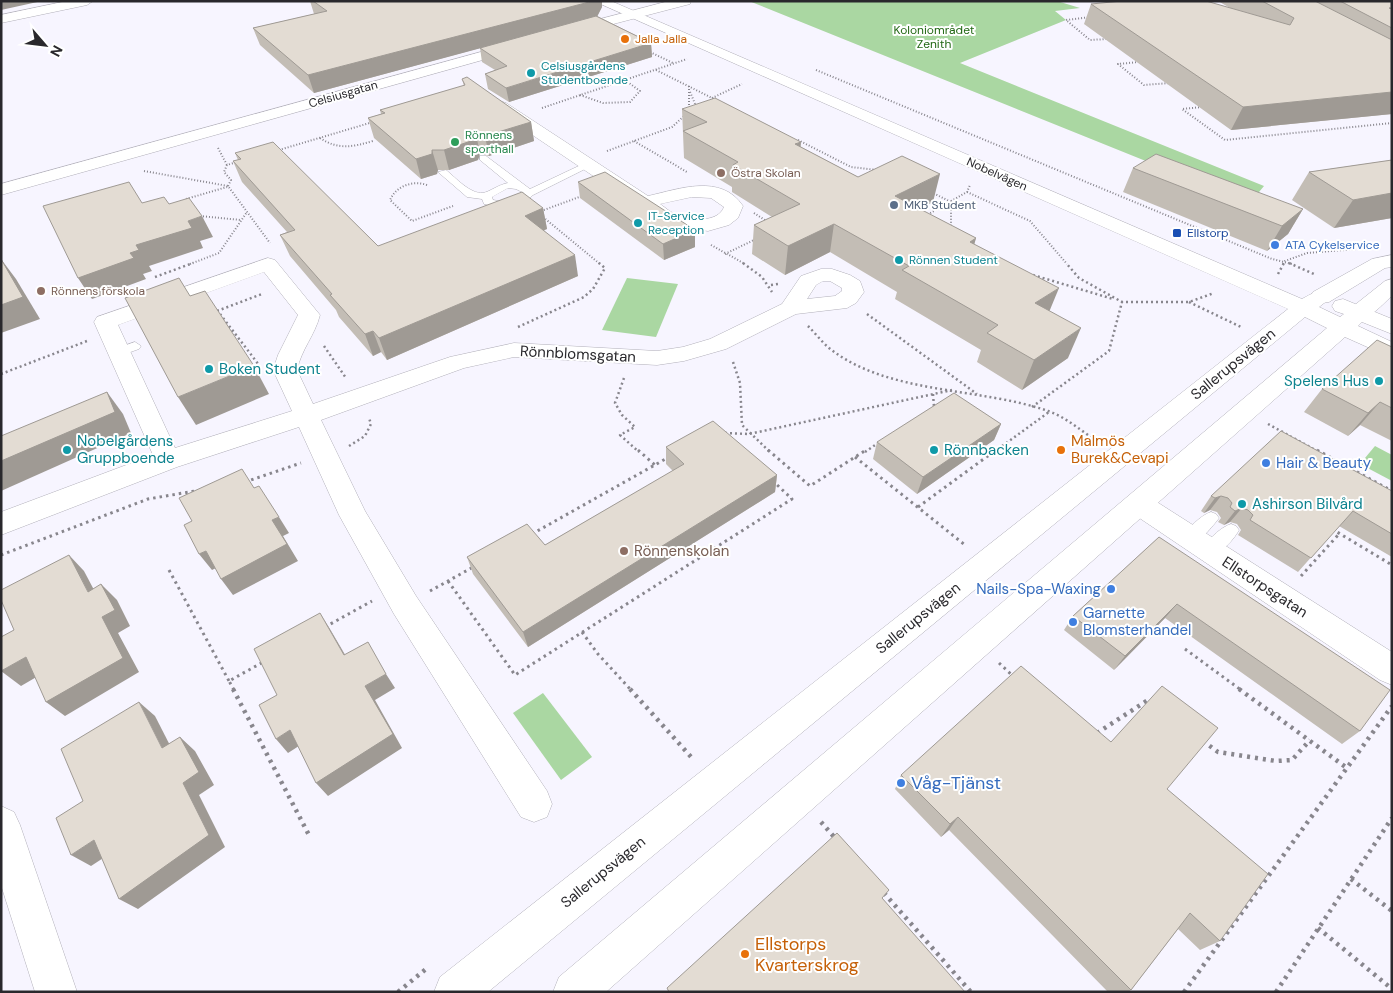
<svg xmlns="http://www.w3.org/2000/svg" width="1393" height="993" font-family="'DM Sans',sans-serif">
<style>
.green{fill:#aad7a2}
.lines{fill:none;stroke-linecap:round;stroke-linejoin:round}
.service-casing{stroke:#b2b0ba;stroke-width:1}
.minor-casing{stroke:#b2b0ba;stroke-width:1}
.tertiary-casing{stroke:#b2b0ba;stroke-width:1}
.secondary-casing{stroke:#b2b0ba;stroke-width:1}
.path-far3{stroke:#88868d;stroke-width:2;stroke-dasharray:1 2;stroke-linecap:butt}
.path-far2{stroke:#88868d;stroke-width:2.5;stroke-dasharray:2 3;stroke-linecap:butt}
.path-far1{stroke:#88868d;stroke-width:3;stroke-dasharray:2.5 4;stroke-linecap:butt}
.path{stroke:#88868d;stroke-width:4.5;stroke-dasharray:3 5;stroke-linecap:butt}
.service{fill:#fff;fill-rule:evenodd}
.minor{fill:#fff;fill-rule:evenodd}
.tertiary{fill:#fff;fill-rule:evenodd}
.secondary{fill:#fff;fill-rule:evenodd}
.wall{fill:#c3bdb5}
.shaded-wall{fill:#9f9a94}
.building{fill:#e3dcd3;stroke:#9f9a94}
.food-dot{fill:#e8710a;stroke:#fff;stroke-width:2}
.culture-dot{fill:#0f9aa8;stroke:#fff;stroke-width:2}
.leisure-dot{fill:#2e9e5b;stroke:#fff;stroke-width:2}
.education-dot{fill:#8d6e63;stroke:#fff;stroke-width:2}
.service-dot{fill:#5c6f8a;stroke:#fff;stroke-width:2}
.transit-dot{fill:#1a4fb4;stroke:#fff;stroke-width:2}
.shop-dot{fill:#3f7fe0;stroke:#fff;stroke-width:2}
.labels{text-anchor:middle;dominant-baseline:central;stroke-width:4;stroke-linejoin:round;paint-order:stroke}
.far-park-label{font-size:12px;fill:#206712;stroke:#fff}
.far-food-label{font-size:12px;fill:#c56008;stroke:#fff;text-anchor:start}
.far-culture-label{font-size:12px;fill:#0d838f;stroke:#fff;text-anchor:start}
.far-street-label{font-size:12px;fill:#29282c;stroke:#fff}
.far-leisure-label{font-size:12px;fill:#27864d;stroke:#fff;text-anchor:start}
.far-education-label{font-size:12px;fill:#785e54;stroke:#fff;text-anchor:start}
.far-service-label{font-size:12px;fill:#4e5e75;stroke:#fff;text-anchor:start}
.far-transit-label{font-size:12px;fill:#164399;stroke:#fff;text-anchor:start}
.far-shop-label{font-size:12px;fill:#366cbe;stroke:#fff;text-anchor:start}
.street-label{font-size:15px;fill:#29282c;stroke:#fff}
.culture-label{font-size:15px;fill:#0d838f;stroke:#fff;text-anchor:start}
.food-label{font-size:15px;fill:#c56008;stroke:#fff;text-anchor:start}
.shop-label{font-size:15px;fill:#366cbe;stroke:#fff;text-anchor:start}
.education-label{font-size:15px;fill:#785e54;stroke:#fff;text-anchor:start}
.near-shop-label{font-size:18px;fill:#366cbe;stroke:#fff;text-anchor:start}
.near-food-label{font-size:18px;fill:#c56008;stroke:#fff;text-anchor:start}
</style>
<rect width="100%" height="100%" fill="#f7f5ff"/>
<g class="green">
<polygon points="749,1 1057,1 1080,8 1055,11 1066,20 960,63 1264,186 1250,203"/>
<polygon points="627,278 678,284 656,337 602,330"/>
<polygon points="1375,446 1392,455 1392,481 1360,464"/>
<polygon points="543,693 592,757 561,780 513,713"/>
</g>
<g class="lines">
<defs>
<g id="service">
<path d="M 480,156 L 486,156 L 530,189 L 585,163 L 593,165 L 533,195 L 520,207 L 505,209 L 484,204 L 482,199 L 467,197 L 438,172 L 446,170 C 456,178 470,194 483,193 C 489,192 500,184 508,183 L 480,160 ZM 508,188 L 516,189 L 524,193 L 511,203 L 493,200 L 492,197 Z"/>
<polygon points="135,342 141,346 139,349 119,356 113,352 115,349"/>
<path d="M 1211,512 L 1216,514 L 1219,518 L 1216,522 C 1208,531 1197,547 1184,542 L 1182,538 C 1187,529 1201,515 1211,512 Z"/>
<path d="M 1231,524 L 1236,526 L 1239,530 C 1233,541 1217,559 1204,554 L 1202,550 C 1207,540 1221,527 1231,524 Z"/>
</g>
<g id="minor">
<polygon points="67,1 93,1 87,5 1,23 1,15"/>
<polygon points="669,1 691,1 690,4 571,35 564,31 566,28"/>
<polygon points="517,42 522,43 524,46 522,49 1,195 1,184"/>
<path d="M 500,101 L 506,103 L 648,196 C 679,189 721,173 743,206 L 738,218 L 729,225 L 708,231 L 666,225 L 494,109 L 492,106 ZM 692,197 L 711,198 L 724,207 C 718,223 690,221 677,215 C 671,213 666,208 660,204 Z"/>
<polygon points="1392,255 1392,267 1385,268 1329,302 1321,303 1313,302 1310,297 1313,292 1372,259"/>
<path d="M 268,258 L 275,260 L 320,315 C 315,335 301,350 297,370 L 313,404 L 450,357 L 514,343 L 657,351 L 683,347 L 710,339 L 782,304 L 801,276 L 821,269 L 832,269 L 850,275 L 860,281 L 864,292 L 856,303 L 847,308 L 796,314 L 726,349 L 684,361 L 657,365 L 514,357 L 464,368 L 321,420 L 365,511 L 416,596 L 547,791 L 552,804 L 547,817 L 534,822 L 521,817 L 394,614 L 339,515 L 299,427 L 177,467 L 1,535 L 1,512 L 153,455 L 94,322 L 97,317 ZM 264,272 L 298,315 L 278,355 L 273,370 L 292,411 L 175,448 L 118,325 ZM 823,281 L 830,281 L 842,288 L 842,291 L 835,296 L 807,299 L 816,285 Z"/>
<path d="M 1392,279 L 1392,296 C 1379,307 1369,322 1351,318 L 1348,313 L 1351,308 L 1385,281 Z"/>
<polygon points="1139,493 1149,497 1392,652 1392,685 1380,680 1129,511 1125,504 1129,497"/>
</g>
<polygon id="tertiary" points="1,806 14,812 20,825 77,992 35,992 1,885"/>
<path id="secondary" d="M 594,1 L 611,1 L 1302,299 C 1311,294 1317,290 1329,292 L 1332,297 L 1319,307 L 1340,317 L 1344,314 L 1335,311 L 1332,306 L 1335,301 L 1343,299 L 1392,319 L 1392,334 L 1362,322 L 1358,326 L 1392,342 L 1392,358 L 1345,337 L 606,992 L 553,992 L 559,977 L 1327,328 L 1305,317 L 488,992 L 434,992 L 440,977 L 1288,309 Z"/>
</defs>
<use href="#service" class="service-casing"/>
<use href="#minor" class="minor-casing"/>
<use href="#tertiary" class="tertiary-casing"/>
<use href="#secondary" class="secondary-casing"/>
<g class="path-far3">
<polyline points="1091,17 1066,20 1090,40 1107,39"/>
<polyline points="650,52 673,63"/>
<polyline points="1139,62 1118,64 1144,85 1170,83"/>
<polyline points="656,70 716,100"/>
<polyline points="816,70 1272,259 1292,264"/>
<polyline points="689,86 689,109"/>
<polyline points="690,92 696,106"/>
<polyline points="580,95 603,103 630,102 640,91 625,80"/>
<polyline points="712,98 742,84"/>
<polyline points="1202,107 1182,109 1225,140 1392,123"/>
<polyline points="542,108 687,59"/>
<path d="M 320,138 C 338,150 353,147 373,141"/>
<polyline points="798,140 851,167 877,170"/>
<polyline points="634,141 687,172"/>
<polyline points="218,148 227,165"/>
<polyline points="279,150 373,122"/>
<polyline points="607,151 672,127 684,116"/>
<polyline points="144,171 228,186 270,243"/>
<path d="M 427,185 C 413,180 396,186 390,200 L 412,221 L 453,206"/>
<polyline points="228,186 231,180 224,172 227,165 237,162"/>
<polyline points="931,192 951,202 951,229"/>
<polyline points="967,192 1030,221 1067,264"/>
<polyline points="186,199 227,187"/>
<polyline points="541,211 582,196"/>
<polyline points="754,213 768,222"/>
<polyline points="200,216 241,220"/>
<polyline points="925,216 967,192 970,185"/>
<polyline points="543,217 600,264"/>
<polyline points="711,245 745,264"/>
<polyline points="725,254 756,239"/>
<polyline points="190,264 219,253 247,212"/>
<polyline points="1283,264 1285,261 1307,253 1357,249"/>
</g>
<g class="path-far2">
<polyline points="743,263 762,277 772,292"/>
<polyline points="1289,263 1314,274"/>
<polyline points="1278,274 1284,263"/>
<polyline points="1033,275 1113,299"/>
<polyline points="155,277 193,263"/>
<polyline points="771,285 778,284"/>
<polyline points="1121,302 1189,302 1214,293"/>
<polyline points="1189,302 1241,327"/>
<polyline points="217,310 259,365"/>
<polyline points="217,311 262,294"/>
<polyline points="867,314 977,394"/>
<path d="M 808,326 C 815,333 822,342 829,348 C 888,395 980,387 1048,411 C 1066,417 1081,431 1097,441"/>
<polyline points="518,327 584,297 593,289 605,268 599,263"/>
<polyline points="324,346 346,378"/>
<polyline points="733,362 740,383 742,425 770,452"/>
<polyline points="1,374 87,341"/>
<polyline points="624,378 615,403 622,415 635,427 620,435 639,452"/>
<polyline points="933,394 934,407"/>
<polyline points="1032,407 1109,351 1122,302 1079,278 1066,263"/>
<polyline points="1268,424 1319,452"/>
<polyline points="725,433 749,434 952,390"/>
<polyline points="349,446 365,436 371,424 369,418"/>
<polyline points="865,452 878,443"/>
<polyline points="994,452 1049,412"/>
</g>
<g class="path-far1">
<polyline points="638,450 655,465"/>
<polyline points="768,450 810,486 866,450"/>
<polyline points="1317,450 1392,491"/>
<polyline points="855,457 965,545"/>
<polyline points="245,482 301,463"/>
<polyline points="918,507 996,450"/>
<polyline points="1332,529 1392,565"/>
<polyline points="532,534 669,457"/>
<polyline points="1,555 148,499 195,491"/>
<polyline points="169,570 229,681"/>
<polyline points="1301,576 1339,534"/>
<polyline points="448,581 515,675 792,499 774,482"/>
<polyline points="430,591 475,566"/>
<polyline points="325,627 372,601"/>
<polyline points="582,632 598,654 631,690"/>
<polyline points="1185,649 1241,690"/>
<polyline points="999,663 1013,676"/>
<polyline points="234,690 229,681 265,661"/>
</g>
<g class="path">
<polyline points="233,689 310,837"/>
<polyline points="630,689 693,759"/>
<polyline points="1239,689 1347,768"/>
<polyline points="1097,733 1148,700 1152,702"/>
<polyline points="1203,741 1218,752 1276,761 1292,760 1310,740"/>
<polyline points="821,822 835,838"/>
<polyline points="1351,879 1392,911"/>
<polyline points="884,893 971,992"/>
<polyline points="1318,928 1392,989"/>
<polyline points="398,992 426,969"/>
<polyline points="1184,992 1392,706"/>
<polyline points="1276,992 1392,818"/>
</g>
<use href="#service" class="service"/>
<use href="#minor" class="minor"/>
<use href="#tertiary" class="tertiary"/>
<use href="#secondary" class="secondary"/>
</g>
<g class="wall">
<polygon points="310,1 602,1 602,7 597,16 651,43 652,57 509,102 488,89 485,74 495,70 482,62 480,48 314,93 260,45 253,28 314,14"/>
<polygon points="1218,1 1392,1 1392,114 1231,130 1084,24 1091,4 1230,8"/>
<polygon points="462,79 531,122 534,141 489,156 480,154 478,160 449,170 438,170 437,174 421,179 374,138 368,118 381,114 380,110 464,86"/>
<polygon points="682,109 801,147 858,177 933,202 919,209 976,238 974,244 1049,311 1068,358 1022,390 977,362 981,350 895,299 897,292 830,252 785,275 752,254 754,225 772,217 732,192 732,187 684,158"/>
<polygon points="235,153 378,246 543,208 547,229 544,230 578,276 387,360 381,352 373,356 339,317 336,310 290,256 280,235 287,232 242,182 233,161 238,160"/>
<polygon points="1392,160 1392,218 1334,228 1292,200 1309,172"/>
<polygon points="1133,168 1303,209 1288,234 1267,251 1123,192"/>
<polygon points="578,182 695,247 664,260 580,198"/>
<polygon points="1392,347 1392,441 1360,425 1348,436 1304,412 1322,389"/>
<polygon points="1001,424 994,440 917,494 873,459 877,442"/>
<polygon points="666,447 777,475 775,492 528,647 473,574 467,557 545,545 673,471 666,464"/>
<polygon points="1392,491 1392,557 1339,526 1298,572 1238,535 1241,530 1237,524 1230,522 1224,525 1218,522 1221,518 1217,512 1210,510 1204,513 1201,511 1211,496"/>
<polygon points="1159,537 1360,731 1342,744 1165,618 1114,670 1064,630 1073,616"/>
<polygon points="901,775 1167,789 1220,941 1200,950 1178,929 1131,990 1128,992 1108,992 949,830 941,837 895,789"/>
</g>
<g class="shaded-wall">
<polygon points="1,1 42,1 1,10"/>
<polygon points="593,1 602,1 602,7 597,17 314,93 308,75"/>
<polygon points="651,43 652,57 509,102 506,88"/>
<polygon points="1392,92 1392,114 1231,130 1243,107"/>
<polygon points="531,122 534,141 489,156 485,136"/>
<polygon points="476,134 480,154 478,160 449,170 444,150"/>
<polygon points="801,142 799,169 795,144"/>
<polygon points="432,150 438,170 437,174 421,179 416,159"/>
<polygon points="940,174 933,202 889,225 895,196"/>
<polygon points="1392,193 1392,218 1334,228 1353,200"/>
<polygon points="543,208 547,229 529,236 525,216"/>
<polygon points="1303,209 1288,234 1267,251 1282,226"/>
<polygon points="202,216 213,237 200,241 203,248 149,266 152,271 143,274 146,279 92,299 78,278 130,253 136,245 188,221"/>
<polygon points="834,224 830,252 785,275 788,246"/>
<polygon points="695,230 695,247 664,260 663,244"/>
<polygon points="976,238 968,267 970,242"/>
<polygon points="575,255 578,276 387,360 379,338"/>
<polygon points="1,259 16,279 40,319 1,333"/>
<polygon points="1059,288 1047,317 1035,303"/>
<polygon points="1081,328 1068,358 1022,390 1034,360"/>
<polygon points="373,331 381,352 373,356 365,334"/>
<polygon points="254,366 269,394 196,425 178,397"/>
<polygon points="107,392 123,414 131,433 1,491 1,461"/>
<polygon points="1380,402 1360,425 1348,436 1368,413"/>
<polygon points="1001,424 994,440 917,494 923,477"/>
<polygon points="777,475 775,492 528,647 523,632"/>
<polygon points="1221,496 1210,510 1204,513 1215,498"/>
<polygon points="1242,508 1230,522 1224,525 1235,511"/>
<polygon points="279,517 289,533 283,536 298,561 233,595 221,579 272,520"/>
<polygon points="206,551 218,567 212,570 199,554"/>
<polygon points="69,555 84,571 103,607 88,592"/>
<polygon points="101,584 117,600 130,626 118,633 139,672 65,716 46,702 102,617"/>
<polygon points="1177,604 1165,618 1114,670 1125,656"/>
<polygon points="320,613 330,629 354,670 344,655"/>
<polygon points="26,657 45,672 21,686 1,671"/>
<polygon points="386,674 395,688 375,700 402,748 328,796 316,783 365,686"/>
<polygon points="139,702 155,716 178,761 162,748"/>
<polygon points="290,730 302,744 288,753 276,739"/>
<polygon points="180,737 195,751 214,785 199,795 225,847 138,909 119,899 183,783"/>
<polygon points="958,817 949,830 941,837 950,824"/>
<polygon points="94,840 114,851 91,866 71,855"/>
</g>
<g class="building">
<polygon points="313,1 593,1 308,75 253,28 327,11"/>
<polygon points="1122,1 1206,1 1290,25 1294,18 1262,1 1315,1 1392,40 1392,92 1243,107 1091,4"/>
<polygon points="1340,1 1392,1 1392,8 1389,8 1392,9 1392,28"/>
<polygon points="596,16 651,43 506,88 485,74 507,66 480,48"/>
<polygon points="467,77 531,122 485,136 476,134 474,140 444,150 432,150 432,154 416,159 368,118 385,113 380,110 465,85 462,79"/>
<polygon points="715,98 801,142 795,144 858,177 902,156 940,174 895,196 976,238 970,242 1059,288 1035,303 1081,328 1034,360 987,333 998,325 902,270 909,266 834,224 788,246 754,225 800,204 733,165 738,162 683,131 707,122 682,109"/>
<polygon points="273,142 378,246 522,192 543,208 525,216 575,255 379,338 373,331 365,334 330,295 332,294 280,235 295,230 233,161 241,159 235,153"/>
<polygon points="1156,154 1303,209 1282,226 1133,168"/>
<polygon points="1392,160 1392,193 1353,200 1309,172"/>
<polygon points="605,172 695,230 663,244 578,182"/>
<polygon points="129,182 142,203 164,197 169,204 189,198 202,216 188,221 192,228 136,245 139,250 130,253 134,258 78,278 43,206"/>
<polygon points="1,259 23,297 1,305"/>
<polygon points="179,278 190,296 205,291 254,366 178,397 125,298"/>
<polygon points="1377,340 1392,347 1392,408 1380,402 1368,413 1322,389"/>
<polygon points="107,392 115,412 1,461 1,436"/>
<polygon points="954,393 1001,424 923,477 877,442"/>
<polygon points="713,421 777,475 523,632 467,557 527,524 545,545 684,464 666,447"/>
<polygon points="1281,431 1392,491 1392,534 1353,511 1311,558 1250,520 1253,515 1248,510 1242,508 1235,511 1230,507 1232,503 1228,498 1221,496 1215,498 1211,496"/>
<polygon points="242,469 254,488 259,486 279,517 272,520 287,544 221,579 206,551 199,554 184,525 192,521 179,498"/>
<polygon points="1159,537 1390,690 1360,731 1177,604 1125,656 1073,616"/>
<polygon points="69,555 88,592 101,584 115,610 102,617 123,658 46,702 26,657 1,671 1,637 14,630 1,600 1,590"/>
<polygon points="320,613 344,655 368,642 386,674 365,686 393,734 316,783 290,730 276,739 259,705 277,695 254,649"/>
<polygon points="1021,666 1111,742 1162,686 1218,728 1167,789 1268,874 1220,941 1190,913 1131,990 958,817 950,824 901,775"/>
<polygon points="139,702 162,748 180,737 199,772 183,783 209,835 119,899 94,840 71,855 56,818 83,801 61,749"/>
<polygon points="837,833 889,890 882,898 965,992 669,992 667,988"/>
</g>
<g class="food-dot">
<circle cx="625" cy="39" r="5"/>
<circle cx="1061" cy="450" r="5"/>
<circle cx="745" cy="954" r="5"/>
</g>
<g class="culture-dot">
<circle cx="531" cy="73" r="5"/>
<circle cx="638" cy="223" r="5"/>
<circle cx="899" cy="260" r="5"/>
<circle cx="209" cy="369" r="5"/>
<circle cx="1379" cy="381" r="5"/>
<circle cx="67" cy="450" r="5"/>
<circle cx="934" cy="450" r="5"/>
<circle cx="1242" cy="504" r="5"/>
</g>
<circle class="leisure-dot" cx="455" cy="142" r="5"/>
<g class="education-dot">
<circle cx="721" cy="173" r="5"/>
<circle cx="41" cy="291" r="5"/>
<circle cx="624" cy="551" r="5"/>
</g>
<circle class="service-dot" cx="894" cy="205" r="5"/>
<rect class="transit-dot" x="1172" y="228" width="10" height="10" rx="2.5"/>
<g class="shop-dot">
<circle cx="1275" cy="245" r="5"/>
<circle cx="1266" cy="463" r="5"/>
<circle cx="1111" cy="589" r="5"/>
<circle cx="1073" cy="622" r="5"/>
<circle cx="901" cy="783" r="5"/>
</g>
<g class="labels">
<g class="far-park-label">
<text x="934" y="30">Koloniområdet<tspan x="934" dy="14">Zenith</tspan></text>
</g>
<g class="far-food-label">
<text x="635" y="39">Jalla Jalla</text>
</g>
<g class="far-culture-label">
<text x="541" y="66">Celsiusgårdens<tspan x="541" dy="14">Studentboende</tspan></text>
<text x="648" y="216">IT-Service<tspan x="648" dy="14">Reception</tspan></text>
<text x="909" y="260">Rönnen Student</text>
</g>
<g class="far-street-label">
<text transform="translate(343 94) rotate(-16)">Celsiusgatan</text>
<text transform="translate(997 174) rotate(24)">Nobelvägen</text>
</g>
<g class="far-leisure-label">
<text x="465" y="135">Rönnens<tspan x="465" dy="14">sporthall</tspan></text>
</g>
<g class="far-education-label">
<text x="731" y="173">Östra Skolan</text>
<text x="51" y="291">Rönnens förskola</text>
</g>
<g class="far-service-label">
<text x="904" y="205">MKB Student</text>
</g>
<g class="far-transit-label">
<text x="1187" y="233">Ellstorp</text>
</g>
<g class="far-shop-label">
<text x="1285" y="245">ATA Cykelservice</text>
</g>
<g class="street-label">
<text transform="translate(578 354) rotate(3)">Rönnblomsgatan</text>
<text transform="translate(1233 364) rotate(-39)">Sallerupsvägen</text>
<text transform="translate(1265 587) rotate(33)">Ellstorpsgatan</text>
<text transform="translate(918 618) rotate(-39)">Sallerupsvägen</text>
<text transform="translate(603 872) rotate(-39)">Sallerupsvägen</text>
</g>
<g class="culture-label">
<text x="219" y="369">Boken Student</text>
<text x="1369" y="381" text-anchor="end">Spelens Hus</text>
<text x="77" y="441">Nobelgårdens<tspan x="77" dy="17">Gruppboende</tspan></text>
<text x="944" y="450">Rönnbacken</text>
<text x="1252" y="504">Ashirson Bilvård</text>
</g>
<g class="food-label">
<text x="1071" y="441">Malmös<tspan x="1071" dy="17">Burek&amp;Cevapi</tspan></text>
</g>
<g class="shop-label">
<text x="1276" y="463">Hair &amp; Beauty</text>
<text x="1101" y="589" text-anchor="end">Nails-Spa-Waxing</text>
<text x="1083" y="613">Garnette<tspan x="1083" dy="17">Blomsterhandel</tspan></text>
</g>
<g class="education-label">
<text x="634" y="551">Rönnenskolan</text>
</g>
<g class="near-shop-label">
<text x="911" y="783">Våg-Tjänst</text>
</g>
<g class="near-food-label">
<text x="755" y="944">Ellstorps<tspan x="755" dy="21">Kvarterskrog</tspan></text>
</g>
</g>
<rect width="1393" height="993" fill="none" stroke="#29282c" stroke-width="5"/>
<g transform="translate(45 45) rotate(118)" stroke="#ffffff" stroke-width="4" paint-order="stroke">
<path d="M0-4L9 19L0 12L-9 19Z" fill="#29282c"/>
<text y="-8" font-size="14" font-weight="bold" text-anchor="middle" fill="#29282c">N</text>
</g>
</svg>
